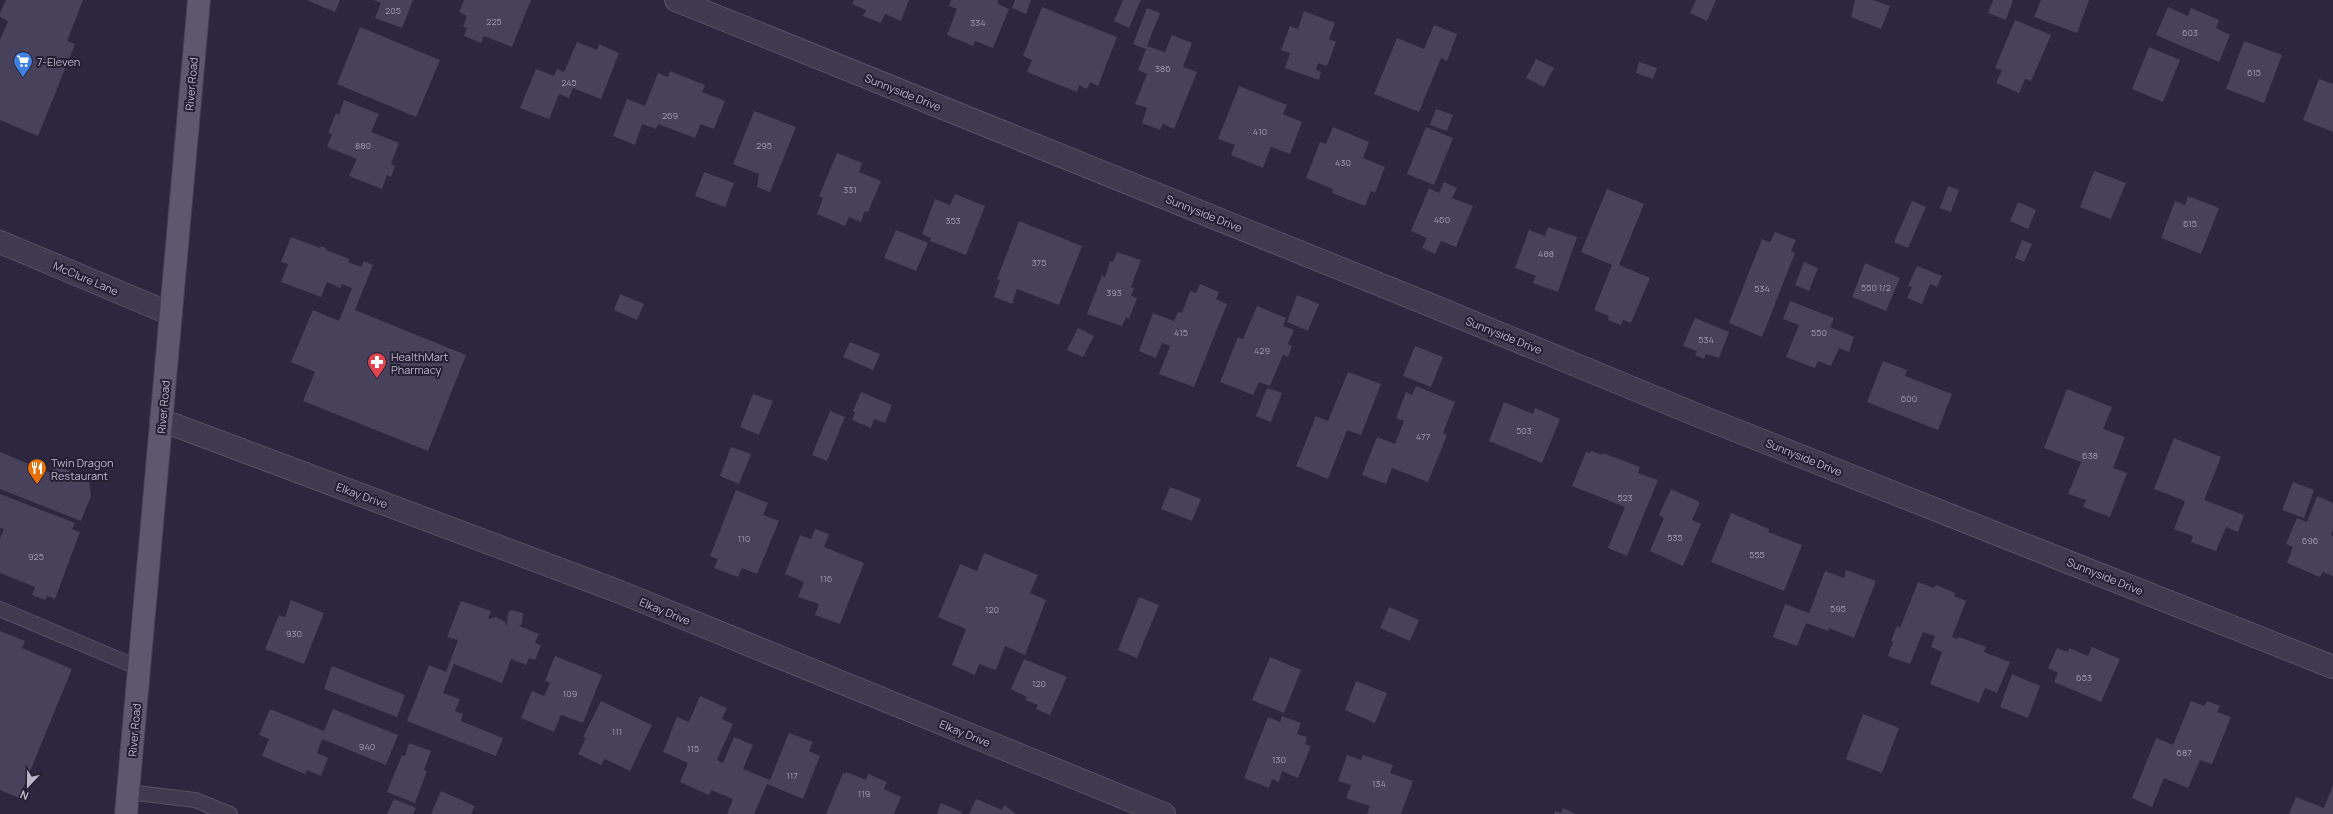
<svg xmlns="http://www.w3.org/2000/svg" width="2333" height="814" font-family="Manrope,sans-serif">
<style>
.building{fill:#47415c}
.lines{fill:none;stroke-linecap:round;stroke-linejoin:round}
.lane-casing{stroke:#575266;stroke-width:16}
.street-casing{stroke:#575266;stroke-width:24}
.primary-casing{stroke:#454154;stroke-width:24}
.lane{stroke:#3f3a4e;stroke-width:14}
.street{stroke:#3f3a4e;stroke-width:22}
.primary{stroke:#5d586e;stroke-width:22}
.labels{text-anchor:middle;dominant-baseline:central;stroke-width:4;stroke-linejoin:round;paint-order:stroke}
.number-label{font-size:9px;fill:#9e9aae}
.poi-label{font-size:11px;fill:#bbb7c9;stroke:#241f33;text-anchor:start}
.street-label{font-size:11px;fill:#bbb7c9;stroke:#241f33}
</style>
<rect width="100%" height="100%" fill="#2c263e"/>
<g class="building">
<polygon points="6,0 83,0 67,41 75,44 38,136 0,120 0,40 8,21 0,17 0,13"/>
<polygon points="307,0 340,0 335,12"/>
<polygon points="373,0 413,0 402,28 375,18 381,3"/>
<polygon points="464,0 531,0 512,47 484,36 481,43 464,36 467,28 463,27 467,16 459,12"/>
<polygon points="854,0 909,0 901,21 885,14 881,23 863,16 866,10 852,4"/>
<polygon points="951,0 998,0 998,4 1009,9 993,48 975,41 973,46 947,35 957,9 949,6"/>
<polygon points="1015,0 1031,0 1026,14 1012,8"/>
<polygon points="1123,0 1141,0 1129,28 1114,21"/>
<polygon points="1696,0 1716,0 1707,21 1690,13"/>
<polygon points="1855,0 1873,0 1890,6 1881,29 1851,17"/>
<polygon points="1993,0 2013,0 2006,20 1988,13"/>
<polygon points="2041,0 2089,0 2077,33 2034,17"/>
<polygon points="1042,7 1117,37 1098,86 1090,82 1087,89 1079,85 1077,92 1027,72 1032,60 1023,56"/>
<polygon points="2168,7 2188,16 2191,8 2219,20 2216,28 2230,35 2219,62 2156,35"/>
<polygon points="1147,8 1160,13 1147,46 1165,52 1172,35 1192,43 1183,67 1197,72 1174,129 1163,124 1160,130 1142,123 1147,108 1135,104 1147,74 1138,70 1146,49 1133,44"/>
<polygon points="1304,11 1335,23 1329,39 1336,42 1327,66 1318,63 1316,70 1321,72 1319,80 1285,68 1290,53 1281,50 1290,26 1298,29"/>
<polygon points="2015,20 2051,35 2031,81 2025,79 2019,93 1996,83 2002,70 1995,68"/>
<polygon points="1434,25 1457,34 1447,61 1441,58 1419,112 1374,94 1397,38 1424,49"/>
<polygon points="360,27 440,60 416,117 337,84"/>
<polygon points="2244,41 2282,55 2264,103 2226,89"/>
<polygon points="577,42 597,50 599,44 619,53 601,99 573,88 569,98 559,94 549,119 520,108 536,69 554,76 557,69 564,72"/>
<polygon points="2149,47 2180,60 2163,102 2132,89"/>
<polygon points="1536,59 1554,68 1544,87 1526,78"/>
<polygon points="1639,62 1657,68 1653,79 1636,73"/>
<polygon points="670,71 705,85 702,92 725,101 714,129 701,124 695,138 658,124 656,129 642,124 635,145 613,136 627,99 645,106 658,73 668,77"/>
<polygon points="2319,79 2333,84 2333,132 2303,120"/>
<polygon points="1239,86 1287,105 1283,114 1302,122 1290,154 1271,147 1263,168 1231,155 1235,145 1218,139"/>
<polygon points="344,100 379,114 371,132 399,143 391,164 395,166 391,177 387,175 382,189 349,176 357,159 327,147 332,134 328,133 336,113 339,115"/>
<polygon points="1436,109 1453,115 1447,131 1430,125"/>
<polygon points="754,111 796,127 770,192 757,187 759,174 733,164"/>
<polygon points="1333,127 1369,142 1363,158 1385,167 1375,193 1371,191 1365,206 1332,193 1333,189 1306,178 1320,142 1326,144"/>
<polygon points="1426,127 1453,138 1434,185 1407,174"/>
<polygon points="837,153 862,163 859,172 881,181 868,212 865,211 861,222 849,217 845,226 817,214 823,198 819,196"/>
<polygon points="2094,171 2126,183 2111,219 2080,207"/>
<polygon points="704,172 734,183 725,207 695,196"/>
<polygon points="1444,182 1457,188 1452,198 1473,206 1456,247 1441,241 1435,254 1422,248 1427,238 1411,231 1429,188 1439,193"/>
<polygon points="1948,186 1959,190 1951,212 1940,208"/>
<polygon points="1607,189 1644,204 1619,265 1650,278 1631,323 1623,320 1621,325 1608,320 1609,316 1594,310 1612,265 1581,252"/>
<polygon points="955,194 985,206 966,255 930,241 931,238 922,234 935,199 950,205"/>
<polygon points="2188,196 2219,208 2201,254 2161,238 2175,201 2185,205"/>
<polygon points="1912,201 1926,207 1908,248 1894,242"/>
<polygon points="2018,202 2036,210 2028,229 2010,221"/>
<polygon points="1019,221 1082,246 1059,305 1017,289 1012,304 994,297 1000,280 997,279"/>
<polygon points="1548,227 1577,237 1558,292 1533,283 1536,276 1515,268 1529,230 1545,236"/>
<polygon points="896,230 928,243 916,271 884,258"/>
<polygon points="1775,232 1796,240 1791,251 1795,253 1762,337 1729,323 1762,239 1770,242"/>
<polygon points="291,237 320,248 321,246 326,248 326,250 349,259 348,262 361,267 364,261 373,265 355,310 466,355 428,451 303,401 315,372 291,362 313,310 339,321 352,288 342,284 340,288 327,282 321,297 281,282 288,264 281,262"/>
<polygon points="2022,240 2032,244 2024,262 2015,258"/>
<polygon points="1117,252 1141,260 1131,287 1134,288 1131,296 1137,298 1129,319 1126,317 1122,326 1087,314 1102,275 1105,277 1110,261 1113,262"/>
<polygon points="1804,262 1818,268 1809,291 1795,285"/>
<polygon points="1865,263 1900,278 1886,311 1852,297"/>
<polygon points="1917,266 1942,276 1937,287 1930,284 1922,304 1907,298 1912,287 1908,286"/>
<polygon points="1200,284 1219,292 1216,299 1227,304 1194,387 1159,374 1170,346 1162,343 1156,358 1139,351 1153,313 1174,321 1178,312 1182,313 1190,291 1196,293"/>
<polygon points="620,294 644,304 637,320 614,310"/>
<polygon points="1297,295 1319,304 1308,331 1287,322"/>
<polygon points="1790,301 1834,318 1830,327 1854,337 1849,352 1839,348 1831,366 1818,361 1815,368 1786,357 1799,325 1783,319"/>
<polygon points="1257,306 1286,318 1283,326 1294,330 1288,344 1292,346 1288,357 1283,355 1270,386 1259,382 1253,395 1220,382 1238,337 1243,339"/>
<polygon points="1695,318 1729,332 1719,358 1706,354 1704,359 1695,355 1697,351 1683,346"/>
<polygon points="1078,328 1094,336 1083,357 1067,350"/>
<polygon points="850,342 880,354 873,370 843,357"/>
<polygon points="1415,346 1443,357 1431,387 1403,376"/>
<polygon points="1883,361 1907,370 1905,376 1952,394 1938,430 1867,402"/>
<polygon points="1348,372 1381,384 1361,435 1347,430 1328,479 1296,466 1316,416 1328,421"/>
<polygon points="1416,386 1455,402 1443,433 1447,435 1428,482 1392,468 1386,484 1362,475 1377,437 1395,444 1404,421 1396,418 1406,392 1412,395"/>
<polygon points="1267,388 1282,393 1271,422 1256,416"/>
<polygon points="2067,389 2112,407 2103,429 2125,437 2113,468 2127,473 2110,517 2083,507 2086,500 2068,494 2081,462 2044,448"/>
<polygon points="861,392 892,405 885,423 874,419 871,428 852,420 855,412 853,411"/>
<polygon points="753,394 773,401 759,435 740,427"/>
<polygon points="1504,402 1533,414 1535,408 1560,419 1542,463 1489,441"/>
<polygon points="830,411 845,417 827,461 812,455"/>
<polygon points="2174,438 2221,457 2204,500 2244,515 2238,532 2226,527 2216,551 2191,542 2193,536 2174,529 2185,501 2154,489"/>
<polygon points="731,447 751,454 739,484 720,476"/>
<polygon points="1591,451 1602,455 1603,453 1640,467 1638,473 1658,480 1627,556 1608,548 1625,507 1572,486 1586,452 1590,453"/>
<polygon points="0,452 51,473 54,465 89,478 91,496 81,521 0,489"/>
<polygon points="2293,482 2314,490 2304,518 2282,510"/>
<polygon points="1170,487 1201,499 1192,521 1161,509"/>
<polygon points="1671,489 1700,502 1692,520 1701,524 1683,566 1650,551 1664,518 1659,515"/>
<polygon points="736,490 768,503 763,515 779,521 757,574 742,568 738,577 714,568 718,559 710,556"/>
<polygon points="0,494 75,523 72,529 80,532 55,599 47,596 45,600 32,595 35,587 0,573 0,539 4,529 0,528"/>
<polygon points="2317,496 2333,503 2333,530 2331,535 2333,536 2333,576 2323,572 2320,577 2287,563 2293,547 2286,544 2297,518 2307,522"/>
<polygon points="1731,513 1769,529 1768,532 1802,545 1784,591 1711,562"/>
<polygon points="815,529 829,534 824,547 864,563 840,624 815,615 819,604 798,597 804,582 785,574 800,535 811,539"/>
<polygon points="984,553 1038,575 1030,593 1046,600 1025,655 1005,646 996,670 979,664 975,675 952,665 966,629 938,617 960,564 977,571"/>
<polygon points="1846,570 1876,581 1854,638 1829,628 1828,631 1806,623 1797,646 1773,637 1785,604 1809,613 1825,571 1844,578"/>
<polygon points="1918,582 1934,588 1936,585 1955,593 1954,596 1966,601 1952,637 1957,639 1959,637 1986,647 1984,652 2010,662 1997,693 1985,688 1979,703 1930,684 1942,652 1931,647 1935,636 1923,632 1910,664 1888,656 1893,642 1891,641 1897,626 1900,628"/>
<polygon points="1139,597 1159,605 1137,658 1118,650"/>
<polygon points="291,600 324,613 304,664 265,649 279,615 285,617"/>
<polygon points="461,601 491,611 488,619 496,617 505,622 507,626 508,613 511,610 523,613 522,624 519,626 539,634 535,643 541,645 535,660 529,658 526,665 511,659 502,683 454,664 443,693 460,699 455,711 463,714 461,721 503,738 496,756 407,721 429,665 446,672 458,640 447,637"/>
<polygon points="1389,607 1419,620 1410,641 1380,628"/>
<polygon points="0,631 25,641 22,648 72,669 19,798 0,790"/>
<polygon points="2092,647 2120,659 2101,702 2054,682 2058,673 2048,668 2057,648 2068,652 2069,648 2088,656"/>
<polygon points="555,656 602,675 583,723 561,715 554,732 521,718 532,691 544,696 550,683 545,681"/>
<polygon points="1270,657 1301,670 1284,713 1252,700"/>
<polygon points="1024,659 1067,677 1050,715 1036,709 1038,705 1025,700 1027,697 1011,689"/>
<polygon points="332,666 405,695 397,717 324,689"/>
<polygon points="2012,674 2040,686 2028,718 2000,707"/>
<polygon points="1356,681 1387,693 1375,723 1345,710"/>
<polygon points="700,696 727,708 722,719 733,724 717,760 723,763 734,737 753,745 743,769 770,780 789,733 813,742 809,751 820,756 803,799 767,784 754,814 727,814 733,799 711,790 709,795 680,782 688,763 663,752 677,717 689,722"/>
<polygon points="601,701 652,725 630,771 605,759 601,765 578,754 586,738 583,737"/>
<polygon points="2191,701 2204,706 2207,701 2220,706 2217,712 2231,717 2212,764 2200,760 2188,788 2164,778 2152,807 2132,798 2156,738 2173,745"/>
<polygon points="270,709 324,731 333,709 398,735 386,765 322,739 317,753 328,758 321,776 307,770 305,774 262,756 269,739 259,735"/>
<polygon points="1863,714 1899,728 1882,773 1846,759"/>
<polygon points="1282,716 1301,723 1297,734 1307,737 1305,744 1311,746 1298,778 1282,771 1279,782 1272,779 1269,788 1244,778 1268,717 1280,722"/>
<polygon points="409,743 431,751 424,770 427,771 415,803 387,792 402,755 405,756"/>
<polygon points="1347,755 1361,760 1363,755 1393,765 1390,773 1413,781 1401,814 1367,814 1370,806 1346,798 1351,785 1338,781"/>
<polygon points="846,772 866,780 868,774 887,782 884,789 901,797 894,814 826,814 843,773 845,774"/>
<polygon points="2333,785 2333,814 2289,814 2296,797 2324,808"/>
<polygon points="441,791 475,806 471,814 431,814"/>
<polygon points="394,799 416,808 413,814 387,814"/>
<polygon points="976,799 1002,810 1004,805 1016,814 969,814"/>
<polygon points="941,803 962,812 961,814 937,814"/>
<polygon points="1563,808 1576,814 1554,814 1555,811 1561,813"/>
</g>
<g class="lines">
<defs>
<g id="lane">
<polyline points="0,609 139,668"/>
<polyline points="128,792 195,800 230,814"/>
</g>
<g id="street">
<polyline points="676,0 1428,304 1702,417 2333,667"/>
<polyline points="0,242 171,314"/>
<polyline points="161,420 620,592 1164,814"/>
</g>
<polyline id="primary" points="126,814 199,0"/>
</defs>
<use href="#lane" class="lane-casing"/>
<use href="#street" class="street-casing"/>
<use href="#primary" class="primary-casing"/>
<use href="#lane" class="lane"/>
<use href="#street" class="street"/>
<use href="#primary" class="primary"/>
</g>
<defs>
<symbol id="supermarket-pin" viewBox="-11 -11 22 30"><path d="M0 17L-7.5 6A9.5 9.5 0 1 1 7.5 6Z" fill="#3f7fe0" stroke="#241f33"/><path d="M-6-5.5h2.5l.6 2H6L4.5 2H-2.5L-4.4-4H-6ZM-1.5 3.2a1.3 1.3 0 1 0 .1 0ZM3 3.2a1.3 1.3 0 1 0 .1 0Z" fill="#fff"/></symbol>
<symbol id="pharmacy-pin" viewBox="-11 -11 22 30"><path d="M0 17L-7.5 6A9.5 9.5 0 1 1 7.5 6Z" fill="#e0444e" stroke="#241f33"/><path d="M-2-6h4v4h4v4h-4v4h-4v-4h-4v-4h4Z" fill="#fff"/></symbol>
<symbol id="restaurant-pin" viewBox="-11 -11 22 30"><path d="M0 17L-7.5 6A9.5 9.5 0 1 1 7.5 6Z" fill="#e8710a" stroke="#241f33"/><path d="M-5-6h1v4h1v-4h1v4h1v-4h1v5L-1.5 .5V6h-2V.5L-5-1ZM5-6V6H3V1.5H1.5Q1.5-4 5-6Z" fill="#fff"/></symbol>
</defs>
<g fill-rule="evenodd">
<use href="#supermarket-pin" x="12" y="50" width="22" height="30"/>
<use href="#pharmacy-pin" x="366" y="351" width="22" height="30"/>
<use href="#restaurant-pin" x="26" y="457" width="22" height="30"/>
</g>
<g class="labels">
<g class="number-label">
<text x="393" y="10">205</text>
<text x="494" y="21">225</text>
<text x="978" y="22">334</text>
<text x="2190" y="32">603</text>
<text x="1163" y="68">386</text>
<text x="2254" y="72">615</text>
<text x="569" y="82">245</text>
<text x="670" y="115">269</text>
<text x="1260" y="131">410</text>
<text x="363" y="145">880</text>
<text x="764" y="145">295</text>
<text x="1343" y="162">430</text>
<text x="850" y="189">331</text>
<text x="1442" y="219">460</text>
<text x="953" y="220">353</text>
<text x="2190" y="223">615</text>
<text x="1546" y="253">488</text>
<text x="1039" y="262">375</text>
<text x="1876" y="287">550 1/2</text>
<text x="1762" y="288">534</text>
<text x="1114" y="292">393</text>
<text x="1181" y="332">415</text>
<text x="1819" y="332">550</text>
<text x="1706" y="339">534</text>
<text x="1262" y="350">429</text>
<text x="1909" y="398">600</text>
<text x="1524" y="430">503</text>
<text x="1423" y="436">477</text>
<text x="2090" y="455">638</text>
<text x="1625" y="497">523</text>
<text x="1675" y="537">535</text>
<text x="744" y="538">110</text>
<text x="2310" y="540">696</text>
<text x="1757" y="554">555</text>
<text x="36" y="556">925</text>
<text x="826" y="578">116</text>
<text x="1838" y="608">595</text>
<text x="992" y="609">120</text>
<text x="294" y="633">930</text>
<text x="2084" y="677">653</text>
<text x="1039" y="683">120</text>
<text x="570" y="693">109</text>
<text x="617" y="731">111</text>
<text x="367" y="746">940</text>
<text x="693" y="748">115</text>
<text x="2184" y="752">687</text>
<text x="1279" y="759">130</text>
<text x="792" y="775">117</text>
<text x="1379" y="783">134</text>
<text x="864" y="793">119</text>
</g>
<g class="poi-label">
<text x="37" y="61">7-Eleven</text>
<text x="391" y="356">HealthMart<tspan x="391" dy="13">Pharmacy</tspan></text>
<text x="51" y="462">Twin Dragon<tspan x="51" dy="13">Restaurant</tspan></text>
</g>
<g class="street-label">
<text transform="translate(191 84) rotate(-85)">River Road</text>
<text transform="translate(903 92) rotate(22)">Sunnyside Drive</text>
<text transform="translate(1204 213) rotate(22)">Sunnyside Drive</text>
<text transform="translate(86 278) rotate(23)">McClure Lane</text>
<text transform="translate(1504 335) rotate(22)">Sunnyside Drive</text>
<text transform="translate(163 407) rotate(-85)">River Road</text>
<text transform="translate(1804 457) rotate(22)">Sunnyside Drive</text>
<text transform="translate(362 495) rotate(20)">Elkay Drive</text>
<text transform="translate(2105 576) rotate(22)">Sunnyside Drive</text>
<text transform="translate(665 611) rotate(22)">Elkay Drive</text>
<text transform="translate(134 730) rotate(-85)">River Road</text>
<text transform="translate(965 733) rotate(22)">Elkay Drive</text>
</g>
</g>
<g transform="translate(28 786) rotate(202)" stroke="#241f33" stroke-width="3" paint-order="stroke">
<path d="M0-3L7 15L0 10L-7 15Z" fill="#bbb7c9"/>
<text y="-6" font-size="11" font-weight="bold" text-anchor="middle" fill="#bbb7c9">N</text>
</g>
</svg>
